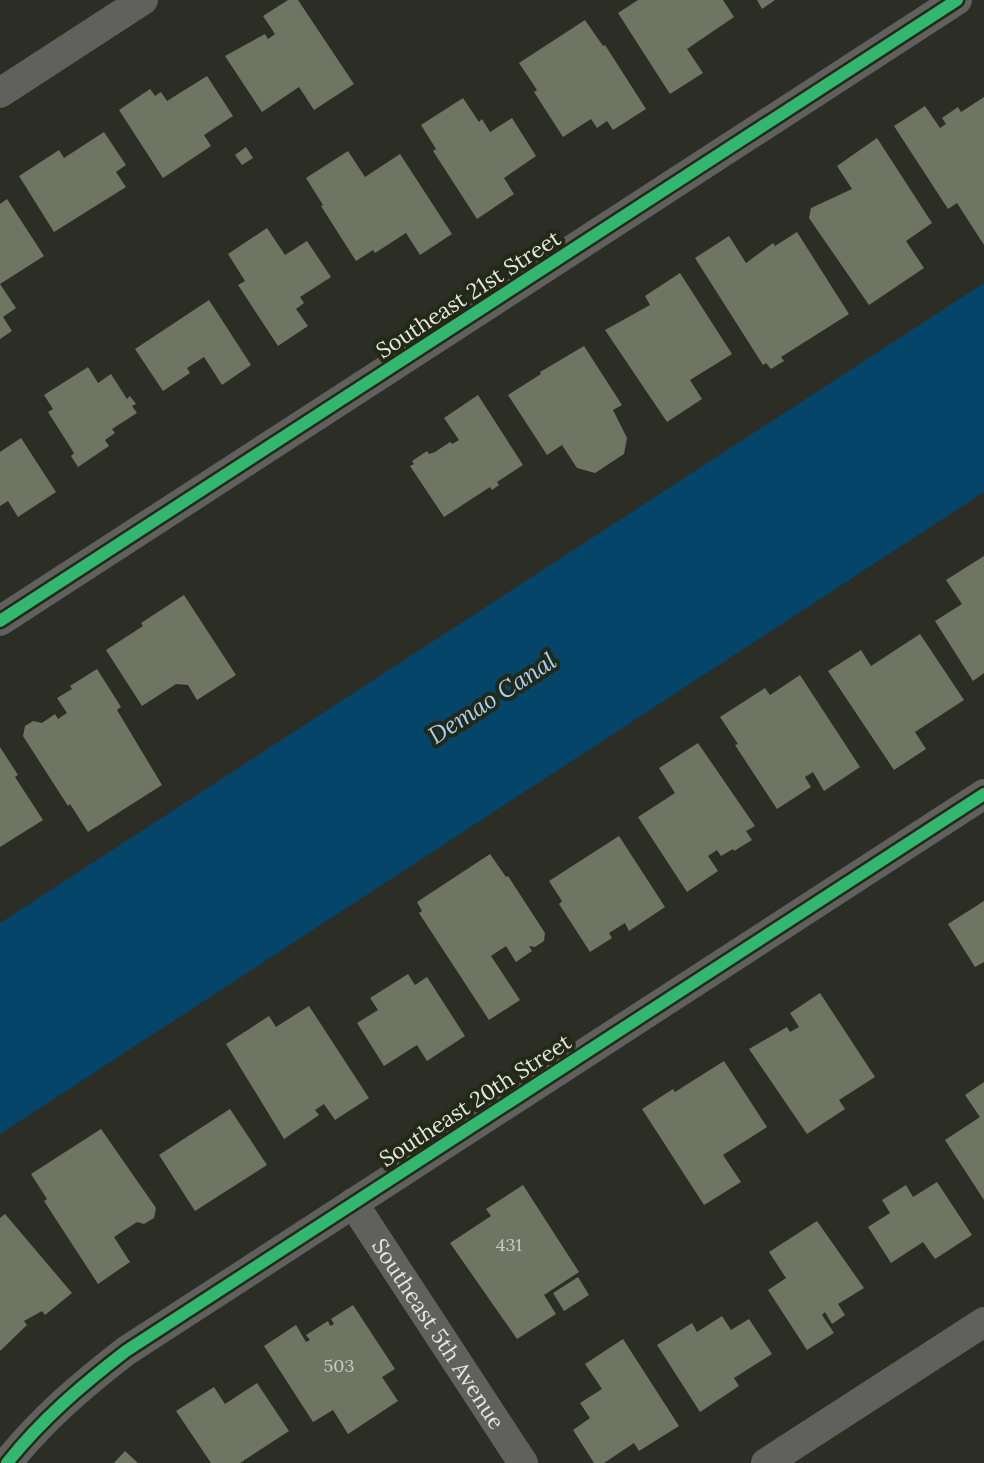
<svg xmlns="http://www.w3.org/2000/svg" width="984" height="1463" font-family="Lora,serif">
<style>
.water{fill:#044569}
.building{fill:#707462}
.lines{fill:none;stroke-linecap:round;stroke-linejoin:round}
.street{stroke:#60615d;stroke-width:30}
.cycleway-casing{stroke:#242817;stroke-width:17}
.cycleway{stroke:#33b770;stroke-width:12}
.labels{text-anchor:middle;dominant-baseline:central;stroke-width:8;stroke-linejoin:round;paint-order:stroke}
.number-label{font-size:18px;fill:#c7cabe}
.street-label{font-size:22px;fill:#e4e7dc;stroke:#242817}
.water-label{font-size:24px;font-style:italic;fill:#a2d2f9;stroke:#242817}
</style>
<rect width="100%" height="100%" fill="#2c2e25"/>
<polygon class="water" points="984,283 984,492 0,1134 0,923"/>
<g class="building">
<polygon points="288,0 298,0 354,84 314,110 299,87 262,112 225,56 265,34 268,39 275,34 263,16"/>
<polygon points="638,0 723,0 734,17 687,49 703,73 670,94 618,13"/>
<polygon points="757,0 775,0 762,9"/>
<polygon points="585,20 603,46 605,45 646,109 613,130 607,121 597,128 591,119 563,137 534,92 537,90 519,63"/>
<polygon points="207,76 233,116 204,135 211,146 163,178 119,110 150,89 155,96 161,92 167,101"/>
<polygon points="984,97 984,245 957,203 948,209 894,126 925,106 940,128 946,124 942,118 958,107 961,112"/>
<polygon points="463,98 479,122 482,119 490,132 512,118 536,156 504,178 514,194 477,219 433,151 436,149 421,125"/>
<polygon points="104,132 126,165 116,172 126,187 54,232 19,176 59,150 64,158"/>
<polygon points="877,138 932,223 906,241 924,268 869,305 809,218 811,208 852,189 837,166"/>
<polygon points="246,147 253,158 242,165 235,155"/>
<polygon points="348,151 365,177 400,154 452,234 420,255 406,233 375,253 373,250 356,261 321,206 323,205 306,178"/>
<polygon points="7,199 44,256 0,284 16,308 3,317 12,331 0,339 0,204"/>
<polygon points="267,228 285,255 307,241 331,277 300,297 304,303 296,309 308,326 278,346 238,285 245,281 228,254"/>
<polygon points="797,232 849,314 781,357 784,361 771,369 766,363 763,365 695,258 729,236 746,263 773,243 775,246"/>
<polygon points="680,273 732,354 690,380 702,399 667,422 605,330 650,305 645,296"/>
<polygon points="209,300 251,365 222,385 204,357 187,368 190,373 163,391 135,349"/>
<polygon points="584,346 622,405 613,410 627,438 624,454 595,473 577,468 562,445 547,455 508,395 541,374 540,372"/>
<polygon points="88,367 98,383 111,374 127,399 130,396 136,404 132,406 137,413 112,429 115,433 105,440 109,446 78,467 71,456 74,453 48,412 53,409 44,395"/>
<polygon points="478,395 523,465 497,482 499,485 492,490 490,487 444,517 410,466 414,464 412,461 427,451 429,454 435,452 450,442 452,444 459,440 444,418"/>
<polygon points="21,438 56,492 18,517 8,501 0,506 0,452"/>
<polygon points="984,556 984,673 973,681 935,621 962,604 946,580"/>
<polygon points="184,595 236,675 197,700 188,685 176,684 142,706 106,650 143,626 141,623"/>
<polygon points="920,634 964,700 915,732 926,749 894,770 828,671 861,650 871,666"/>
<polygon points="97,669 121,707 117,710 162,785 88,832 70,804 68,806 23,736 25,726 33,721 42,723 55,714 58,719 67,713 57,698 72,689 70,686"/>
<polygon points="800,675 860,767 824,791 813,772 805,777 811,787 777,809 735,745 738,744 720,717 765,688 770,695"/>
<polygon points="698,743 755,826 746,831 752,840 734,851 733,849 721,856 717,850 708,856 718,871 687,892 638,817 675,793 659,768"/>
<polygon points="0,747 18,775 15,777 43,820 0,847"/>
<polygon points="619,836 665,907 629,931 625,923 609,933 612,938 590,952 559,904 562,901 549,881"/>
<polygon points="490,854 506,877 508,876 545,933 544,941 535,947 529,946 532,951 516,962 506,946 491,956 520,1000 489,1020 419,913 422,911 417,902"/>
<polygon points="984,901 984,962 975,967 948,924"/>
<polygon points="408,974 415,985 427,977 465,1036 427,1061 417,1045 384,1066 357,1023 378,1010 370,998"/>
<polygon points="820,993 875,1077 839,1100 845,1109 807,1134 749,1049 787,1027 790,1032 799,1027 790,1013"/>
<polygon points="309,1006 369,1098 335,1120 324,1104 315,1110 319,1115 284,1139 226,1044 269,1016 276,1027"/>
<polygon points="724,1061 767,1127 723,1155 741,1182 704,1205 642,1109 673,1089 675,1092"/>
<polygon points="984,1082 984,1200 945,1140 980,1117 965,1095"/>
<polygon points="230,1109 267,1165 195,1211 159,1155"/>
<polygon points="101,1129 156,1208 154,1218 144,1224 137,1222 114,1237 130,1262 98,1284 44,1201 47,1199 31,1174"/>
<polygon points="937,1182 972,1235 935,1259 923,1242 891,1263 868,1227 890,1213 882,1200 906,1185 913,1197"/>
<polygon points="523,1185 579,1272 544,1295 556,1314 517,1339 450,1243 491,1216 486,1209"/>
<polygon points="5,1214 72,1293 45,1315 42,1311 24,1321 27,1325 0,1351 0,1218"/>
<polygon points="817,1221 864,1288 838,1304 845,1315 832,1324 825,1312 822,1315 834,1333 807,1350 768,1290 786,1278 769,1252"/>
<polygon points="578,1277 589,1295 564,1311 553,1293"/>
<polygon points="353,1305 395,1369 382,1377 398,1401 348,1434 333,1410 313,1422 264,1346 296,1325 306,1342 310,1340 306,1335 328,1321 330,1326 334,1324 331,1319"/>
<polygon points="722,1316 731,1330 749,1319 772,1354 734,1378 739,1386 700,1412 657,1345 692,1323 697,1332"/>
<polygon points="623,1339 679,1426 639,1451 634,1443 604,1463 594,1463 573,1430 590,1418 580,1403 602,1389 585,1364"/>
<polygon points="257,1383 289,1431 240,1463 211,1463 176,1411 214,1387 225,1404"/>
<polygon points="125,1451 138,1463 114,1463"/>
</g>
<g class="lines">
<g class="street">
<polyline points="0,93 143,0"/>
<polyline points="0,621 957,0"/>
<path id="s1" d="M 353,1203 L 523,1463"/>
<path d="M 7,1463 C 42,1419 82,1385 126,1351 L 984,794"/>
<polyline points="766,1463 984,1322"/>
</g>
<defs>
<g id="cycleway">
<polyline points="0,621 957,0"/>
<path d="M 7,1463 C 42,1419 82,1385 126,1351 L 984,794"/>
</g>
</defs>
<use href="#cycleway" class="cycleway-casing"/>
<use href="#cycleway" class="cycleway"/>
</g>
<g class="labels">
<g class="number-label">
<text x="509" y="1244">431</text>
<text x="339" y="1365">503</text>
</g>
<g class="street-label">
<text transform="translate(468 294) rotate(-33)">Southeast 21st Street</text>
<text transform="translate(475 1100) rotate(-33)">Southeast 20th Street</text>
<text stroke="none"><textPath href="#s1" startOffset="156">Southeast 5th Avenue</textPath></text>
</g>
<g class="water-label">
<text transform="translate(492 698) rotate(-33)">Demao Canal</text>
</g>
</g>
</svg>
